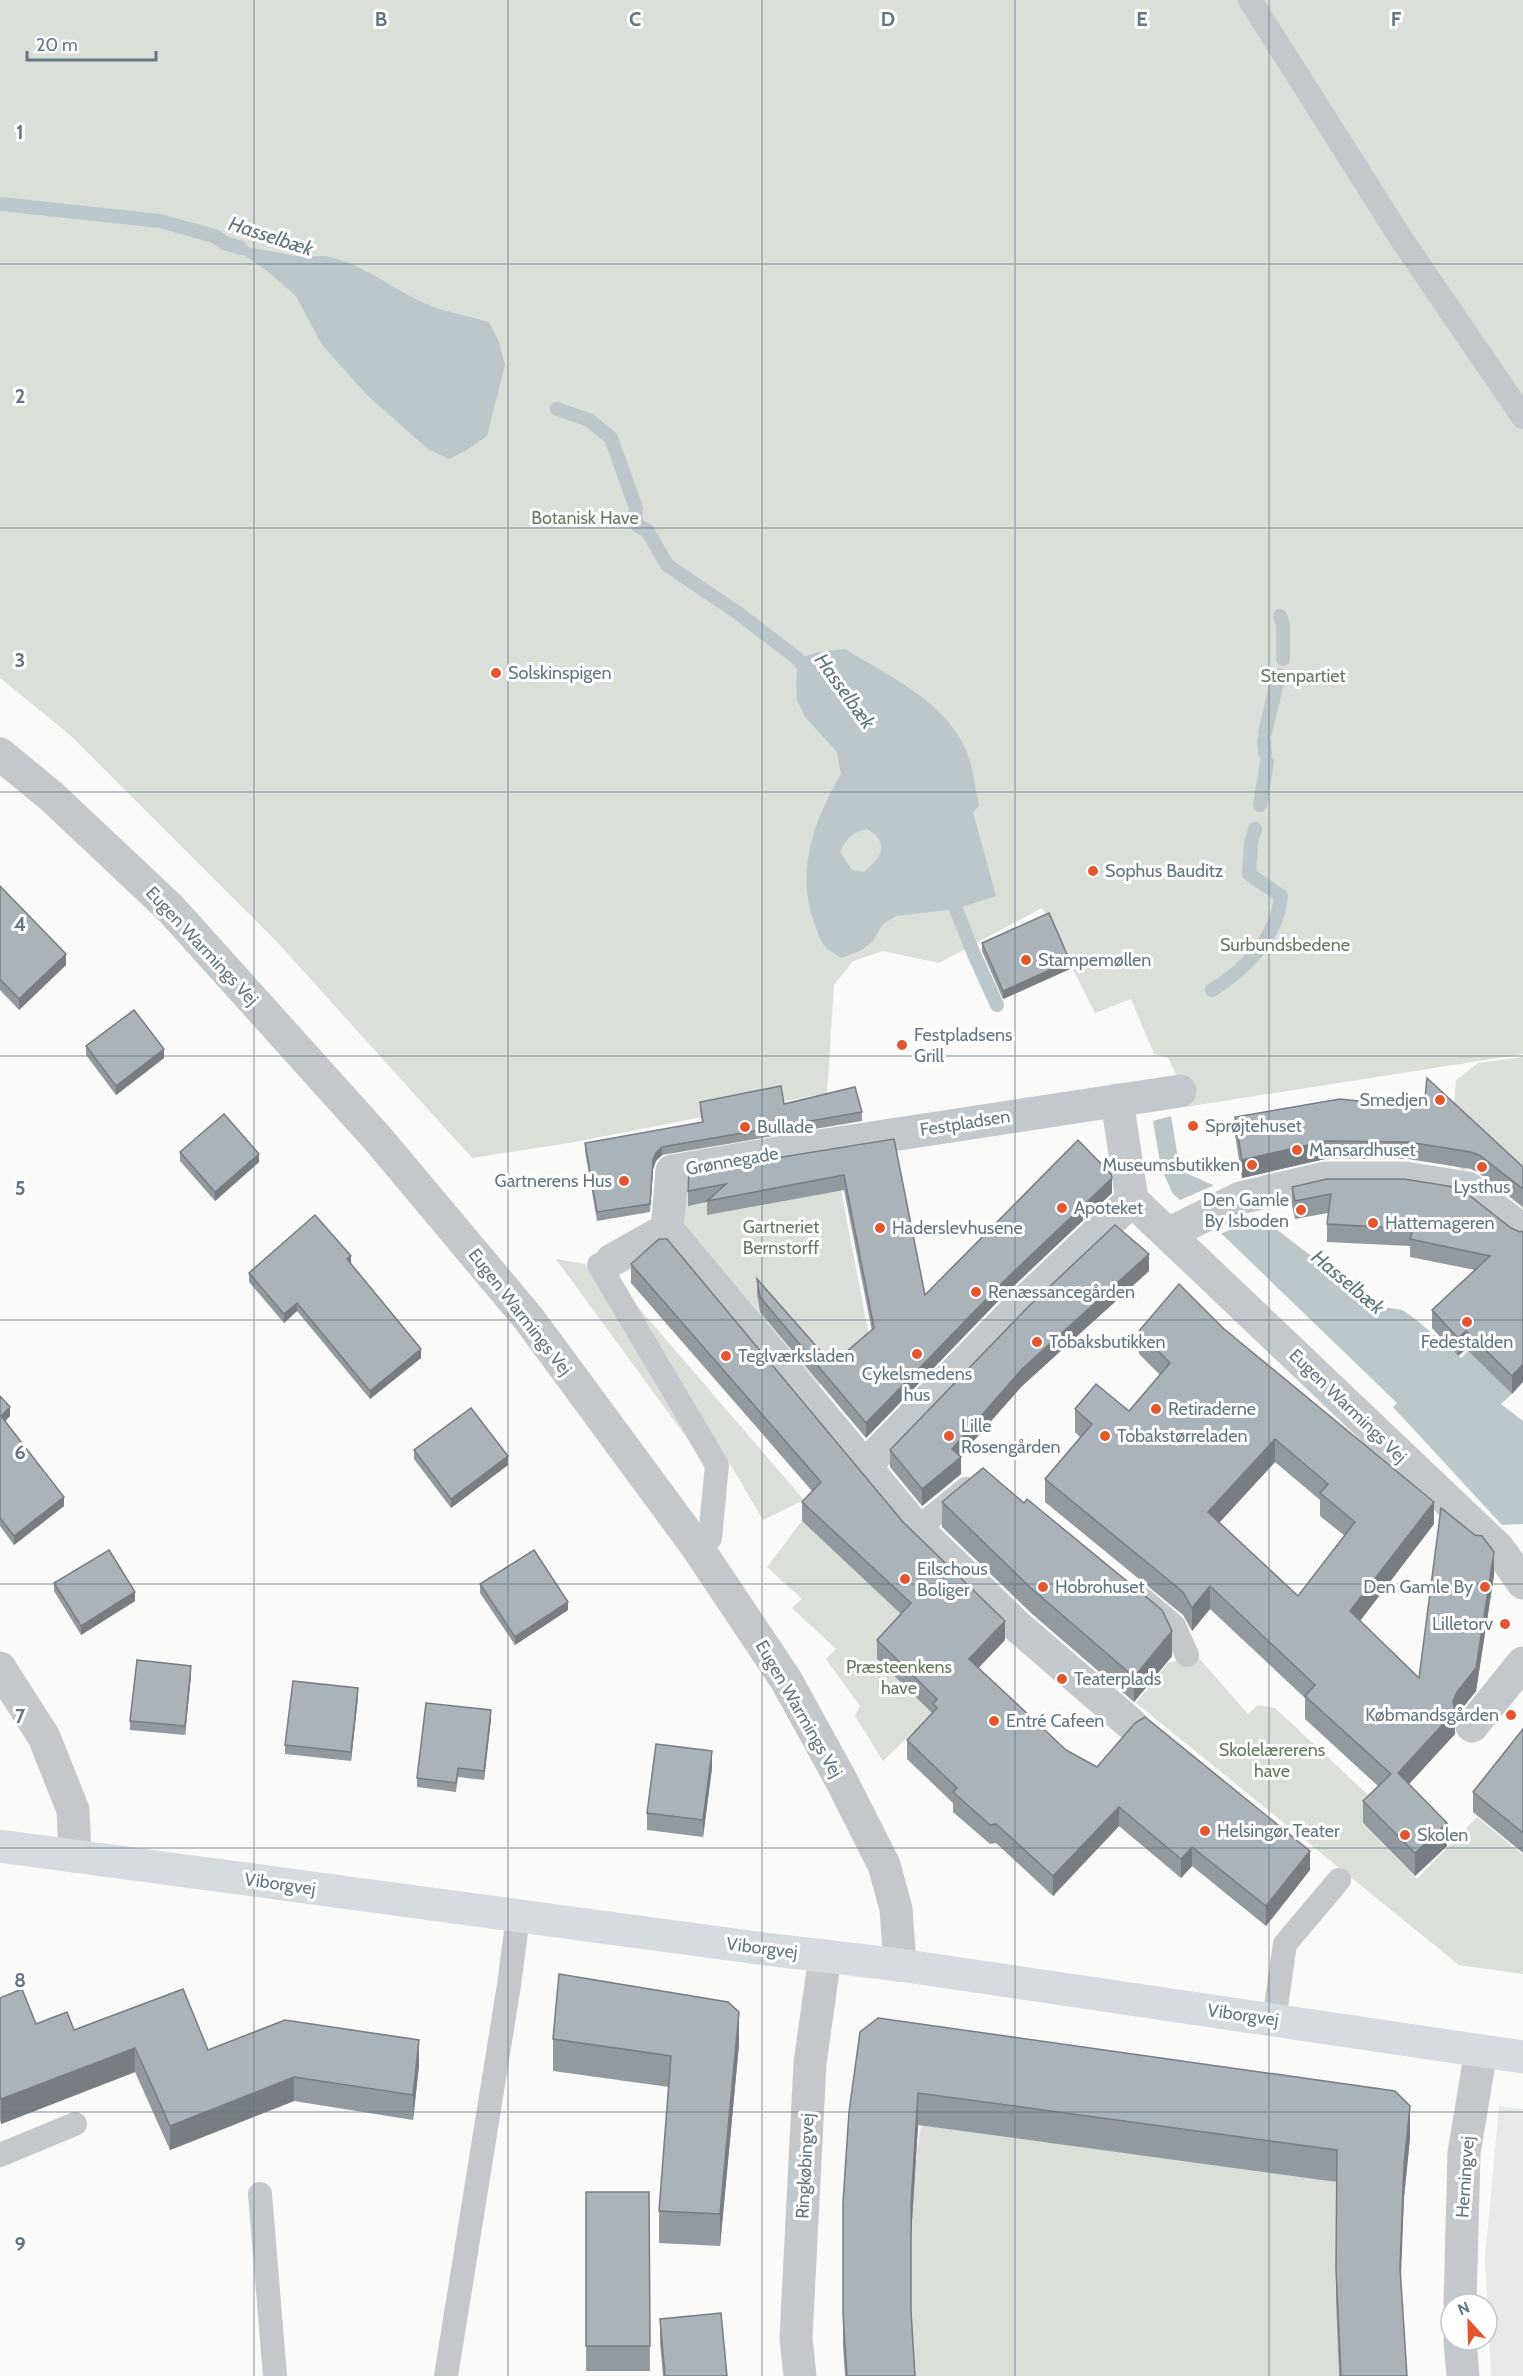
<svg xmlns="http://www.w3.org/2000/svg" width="1523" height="2376" font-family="Cabin,sans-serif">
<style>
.built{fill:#e8e9e9}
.green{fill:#dadfd7}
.water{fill:#bbc7cb;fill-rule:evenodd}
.pier{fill:#fafaf8}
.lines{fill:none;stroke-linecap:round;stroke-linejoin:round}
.stream{stroke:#bbc7cb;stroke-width:14}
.lane{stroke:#c3c8cc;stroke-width:24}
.street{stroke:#c3c8cc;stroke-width:33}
.secondary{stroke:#d6dbdf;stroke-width:33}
.wall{fill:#929a9f;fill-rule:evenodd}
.shaded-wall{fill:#777d82}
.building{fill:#aab3b9;stroke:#777d82;stroke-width:1.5;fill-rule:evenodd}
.grid{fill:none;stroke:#657683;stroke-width:1.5;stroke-opacity:0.55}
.poi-dot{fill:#e4572e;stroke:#fff;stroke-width:2}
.labels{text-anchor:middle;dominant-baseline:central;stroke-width:6;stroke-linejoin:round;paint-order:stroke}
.park-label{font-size:18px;fill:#687a64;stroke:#fff}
.poi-label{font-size:18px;fill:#657683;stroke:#fff;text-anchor:start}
.street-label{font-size:18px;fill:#657683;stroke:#fff}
.water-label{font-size:20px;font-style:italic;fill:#60757c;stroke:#fff}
.grid-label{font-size:20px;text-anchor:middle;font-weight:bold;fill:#657683;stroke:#fff;stroke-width:6;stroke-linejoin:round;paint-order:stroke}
</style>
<rect width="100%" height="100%" fill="#fafaf8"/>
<polygon class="built" points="1499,2106 1523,2109 1523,2376 1491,2376 1485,2258"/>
<g class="green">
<polygon points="0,0 1523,0 1523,1054 1185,1107 1178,1078 1168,1058 1154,1054 1131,999 1095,1013 1042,908 939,963 883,951 853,961 834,985 827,1093 569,1143 472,1158 278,943 70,735 0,678"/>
<polygon points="1523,1057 1523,1209 1489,1177 1484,1149 1464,1171 1450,1163 1456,1080 1478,1063"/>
<polygon points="835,1159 871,1346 819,1385 686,1232 678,1192 734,1175"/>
<polygon points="556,1259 585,1264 686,1437"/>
<polygon points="638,1307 804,1500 763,1520"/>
<polygon points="802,1521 970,1677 883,1761 855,1716 860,1706 826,1659 836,1649 792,1608 802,1599 767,1567"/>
<polygon points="1197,1656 1248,1714 1258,1705 1275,1708 1380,1806 1362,1823 1417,1879 1477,1817 1523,1855 1523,1974 1459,1965 1136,1703 1168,1663"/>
<path d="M 921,2125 L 1338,2182 L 1336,2301 L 1339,2376 L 913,2376 C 908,2293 908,2207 921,2125 Z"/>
</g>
<g class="water">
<path d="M 225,243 L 307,258 C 342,246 397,294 431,306 C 449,313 470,316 489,322 L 499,342 L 505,365 L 487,436 L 465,451 L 449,459 L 428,449 L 368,396 L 322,345 L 296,296 L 266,270 Z"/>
<path d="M 845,649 C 887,675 944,701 965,748 C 973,765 975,788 979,806 L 973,812 L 996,896 L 956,909 L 896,916 L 882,925 L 873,941 L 860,951 L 841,958 C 836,954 827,950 823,944 C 820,940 818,932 816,927 C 794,874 814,820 841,774 L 837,752 L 805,717 L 797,700 L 796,682 L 798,659 L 818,652 ZM 867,829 C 891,842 881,860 863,872 L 852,870 L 840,852 C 847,838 852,833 867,829 Z"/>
<polygon points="1171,1116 1178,1158 1186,1173 1213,1185 1264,1220 1377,1306 1402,1310 1414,1318 1461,1358 1468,1351 1512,1394 1501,1404 1523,1421 1523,1524 1502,1525 1393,1407 1397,1403 1225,1237 1173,1194 1161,1168 1153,1121"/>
</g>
<polygon class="pier" points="1217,1184 1262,1216 1218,1235 1178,1201"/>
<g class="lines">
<g class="stream">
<polyline points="0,204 160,221 214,236 225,243 241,248"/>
<polyline points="557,409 589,420 611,438 636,508 635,518 638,526 647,530 667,565 738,613 798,659 809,673"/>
<polyline points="1280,616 1283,625 1283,659"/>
<polyline points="1265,732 1279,675"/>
<polyline points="1264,741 1265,753"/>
<polyline points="1260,805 1267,762"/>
<polyline points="948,895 956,909 973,952 997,1005"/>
<path d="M 1212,990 C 1245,970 1278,936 1281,896 L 1249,874 L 1251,843 L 1255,829"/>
</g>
<g class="lane">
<polyline points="1250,0 1402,240 1523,417"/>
<polyline points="612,1260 599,1265 717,1465 710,1538 697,1547"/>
<polyline points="917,1529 966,1489"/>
<polyline points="1142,1599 1174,1626 1187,1655"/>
<polyline points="1274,2020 1285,1944 1339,1880"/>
<polyline points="0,2155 75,2124"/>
<polyline points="260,2194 275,2376"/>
<polyline points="446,2376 509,1985 518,1916"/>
</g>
<g class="street">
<polyline points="0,754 51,796 170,908 378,1139 529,1319 697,1547 786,1680 840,1778 884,1865 896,1909 900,1965"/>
<polyline points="1117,1100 1132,1200 1499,1549 1523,1583"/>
<polyline points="667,1229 917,1529 1018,1627 1131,1724"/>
<polyline points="667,1229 672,1171 813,1147 1180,1091"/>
<polyline points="1168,1234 1240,1198 1325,1178 1405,1178 1468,1188 1523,1231"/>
<polyline points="612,1260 667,1229"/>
<polyline points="865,1466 1016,1310 1132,1200"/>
<polyline points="0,1668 44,1737 73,1810 75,1856"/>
<polyline points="1472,1726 1523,1663"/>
<polyline points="1460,2304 1464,2153 1481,2051"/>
<polyline points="1460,2340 1463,2376"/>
<polyline points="800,2376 796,2338 810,2063 825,1957"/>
</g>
<polyline class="secondary" points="0,1846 765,1949 900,1965 1523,2057"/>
</g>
<g class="wall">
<polygon points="0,886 66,965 19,1010 0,990"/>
<polygon points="982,943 1070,969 1003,999 982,951"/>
<polygon points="86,1046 164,1058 116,1095 86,1055"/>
<polygon points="1340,1099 1523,1167 1523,1207 1479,1173 1471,1169 1408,1159 1325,1159 1242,1178 1235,1135 1235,1117"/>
<polygon points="700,1102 784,1104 862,1112 862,1121 662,1155 656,1161 653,1169 650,1212 597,1221 585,1151 585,1143 702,1122 700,1110"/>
<polygon points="894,1139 925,1295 1112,1193 1003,1296 866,1438 760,1312 757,1294 757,1279 832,1364 872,1331 844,1190 707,1215 707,1202 688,1206 688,1191"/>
<polygon points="180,1152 259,1162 215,1201 180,1161"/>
<polygon points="1292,1187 1511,1228 1520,1232 1512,1394 1466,1349 1458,1356 1432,1328 1432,1310 1475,1270 1410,1257 1410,1246 1327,1242 1327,1224 1328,1213 1295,1219 1292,1205"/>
<polygon points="351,1264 421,1358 370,1399 297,1311 284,1323 249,1282 249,1273"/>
<polygon points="631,1264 903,1522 1005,1640 978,1668 1066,1750 1097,1767 1310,1870 1266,1926 1192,1866 1181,1878 1119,1826 1053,1896 996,1843 990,1844 953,1812 953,1803 907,1759 907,1740 932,1713 877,1659 877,1640 901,1614 802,1521 802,1502 812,1491 631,1283"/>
<polygon points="1149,1271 1022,1386 960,1456 961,1474 922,1506 890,1467 890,1450"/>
<path d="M 1223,1328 L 1434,1524 L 1360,1621 L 1419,1678 L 1494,1575 L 1476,1691 L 1457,1715 L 1455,1719 L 1455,1734 L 1409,1784 L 1447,1846 L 1415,1876 L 1363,1823 L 1363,1801 L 1378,1786 L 1305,1719 L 1305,1698 L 1210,1609 L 1192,1631 L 1183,1615 L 1045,1502 L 1045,1479 L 1080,1437 L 1075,1432 L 1075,1409 L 1129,1411 L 1160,1375 L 1139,1354 L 1139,1331 ZM 1275,1462 L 1320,1500 L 1320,1516 L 1345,1536 L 1298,1596 L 1219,1523 Z"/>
<polygon points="0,1396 10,1416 5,1421 64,1506 14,1545 0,1526"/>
<polygon points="414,1450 508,1465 451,1508 414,1459"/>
<polygon points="942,1502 1024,1503 1172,1656 1134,1702 1031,1613 942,1527"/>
<polygon points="54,1583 135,1601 81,1635 54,1591"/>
<polygon points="480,1584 568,1610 515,1645 480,1593"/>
<polygon points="191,1675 185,1735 130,1730 130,1721"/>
<polygon points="358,1697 351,1761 285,1754 285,1745"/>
<polygon points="491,1719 484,1780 458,1777 456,1792 417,1787 417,1778"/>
<polygon points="1523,1729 1523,1853 1473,1812 1473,1792"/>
<polygon points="712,1768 703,1837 647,1830 647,1813"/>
<polygon points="0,1998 36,2024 208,2050 419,2065 413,2120 294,2101 170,2150 135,2072 1,2124 0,2120"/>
<polygon points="860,2032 1410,2138 1404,2197 1400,2281 1407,2376 1339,2376 1336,2301 1337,2182 918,2125 911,2237 911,2312 915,2376 845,2376 843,2346 843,2203"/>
<polygon points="553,2039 739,2044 720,2246 659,2243 659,2211 669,2087 553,2071"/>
<polygon points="586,2192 649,2192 650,2371 586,2371"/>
<polygon points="660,2319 727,2376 663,2376 660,2343"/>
</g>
<g class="shaded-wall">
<polygon points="66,954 66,965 19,1010 19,999"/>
<polygon points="1070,961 1070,969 1003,999 1003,991"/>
<polygon points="164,1049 164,1058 116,1095 116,1086"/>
<polygon points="1325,1141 1325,1159 1242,1178 1242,1160"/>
<polygon points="662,1147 662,1155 656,1161 653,1169 650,1212 653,1160 656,1153"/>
<polygon points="259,1154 259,1162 215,1201 215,1192"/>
<polygon points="1112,1178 1112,1193 1003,1296 866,1438 866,1423 1003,1282"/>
<polygon points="1149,1254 1149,1271 1022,1386 955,1462 961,1457 961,1474 922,1506 922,1489 952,1449 1022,1369"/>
<polygon points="351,1256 351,1265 347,1259"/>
<polygon points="297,1303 297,1311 284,1323 284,1314"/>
<polygon points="1466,1331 1466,1349 1458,1356 1458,1338"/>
<polygon points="421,1349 421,1358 370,1399 370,1391"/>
<polygon points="1523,1364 1523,1382 1512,1394 1512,1376"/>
<polygon points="10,1407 10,1416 1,1425 1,1416"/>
<polygon points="1275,1439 1275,1462 1208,1535 1208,1512"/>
<polygon points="508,1456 508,1465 451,1508 451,1499"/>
<polygon points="64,1497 64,1506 14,1545 14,1536"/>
<polygon points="1434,1502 1434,1524 1350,1634 1350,1611"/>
<polygon points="1494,1552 1494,1575 1476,1691 1457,1715 1455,1719 1455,1734 1398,1796 1398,1773 1453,1701"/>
<polygon points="1210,1586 1210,1609 1192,1631 1192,1608"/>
<polygon points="135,1592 135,1601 81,1635 81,1626"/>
<polygon points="568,1602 568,1610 515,1645 515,1637"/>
<polygon points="1005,1621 1005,1640 969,1678 969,1659"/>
<polygon points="1172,1631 1172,1656 1134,1702 1134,1677"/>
<polygon points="191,1666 191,1675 185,1735 185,1726"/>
<polygon points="358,1688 358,1697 351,1761 351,1752"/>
<polygon points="491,1710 491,1719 484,1780 484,1771"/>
<polygon points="712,1751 712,1768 703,1837 703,1820"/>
<polygon points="1119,1807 1119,1826 1053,1896 1053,1876"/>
<polygon points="1447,1823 1447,1846 1415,1876 1415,1853"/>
<polygon points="1192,1847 1192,1866 1181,1878 1181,1859"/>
<polygon points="1310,1851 1310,1870 1266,1926 1266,1906"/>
<polygon points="739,2012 739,2044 720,2246 720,2214"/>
<polygon points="419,2040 419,2065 413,2120 413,2095"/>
<polygon points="135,2048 135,2072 1,2124 1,2099"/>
<polygon points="294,2077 294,2101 170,2150 170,2126"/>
<polygon points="918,2093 918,2125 911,2237 911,2205"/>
<polygon points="1410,2106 1410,2138 1404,2197 1400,2300 1400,2268 1404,2165"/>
</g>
<g class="building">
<polygon points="0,886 66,954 19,999 0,979"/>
<polygon points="1049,913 1070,961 1003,991 982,943"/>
<polygon points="134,1010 164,1049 116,1086 86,1046"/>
<polygon points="1427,1078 1523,1167 1523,1189 1479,1155 1471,1152 1408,1142 1325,1141 1242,1160 1235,1117 1340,1099 1424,1108"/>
<polygon points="781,1086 784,1104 855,1087 862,1112 662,1147 656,1153 653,1160 650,1204 597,1212 585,1143 703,1122 700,1102"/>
<polygon points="224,1114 259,1154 215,1192 180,1152"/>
<polygon points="894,1139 925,1295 1078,1140 1111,1174 1112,1178 1003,1282 866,1423 760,1297 757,1279 832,1364 874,1328 844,1175 707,1201 726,1184 688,1191 689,1172"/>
<polygon points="1327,1179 1404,1179 1460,1188 1511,1228 1520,1232 1523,1231 1523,1364 1512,1376 1466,1331 1458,1338 1432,1310 1490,1256 1410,1239 1413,1229 1327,1224 1331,1194 1295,1201 1292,1187"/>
<polygon points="315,1215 351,1256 347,1259 421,1349 370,1391 297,1303 284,1314 249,1273"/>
<polygon points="1115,1225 1149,1254 1022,1369 952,1449 961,1457 922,1489 890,1450 1029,1306"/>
<polygon points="659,1239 667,1239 903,1522 1005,1621 969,1659 1066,1750 1097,1767 1135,1723 1145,1717 1310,1851 1266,1906 1192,1847 1181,1859 1119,1807 1053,1876 996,1824 990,1825 953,1792 957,1788 907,1740 937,1708 933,1704 937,1699 877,1640 911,1603 802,1502 821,1482 631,1264"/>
<path d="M 1179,1284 L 1223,1328 L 1434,1502 L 1350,1611 L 1419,1678 L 1441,1508 L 1475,1535 L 1482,1536 L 1494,1552 L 1476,1668 L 1457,1692 L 1453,1701 L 1455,1711 L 1398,1773 L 1447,1823 L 1415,1853 L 1363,1801 L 1391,1774 L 1305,1696 L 1315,1685 L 1210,1586 L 1192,1608 L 1183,1592 L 1045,1479 L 1092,1424 L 1075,1409 L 1096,1384 L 1129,1411 L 1170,1363 L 1139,1331 ZM 1275,1439 L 1328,1484 L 1320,1493 L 1355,1522 L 1298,1596 L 1208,1512 Z"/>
<polygon points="0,1396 10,1407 1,1416 64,1497 14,1536 0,1518"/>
<polygon points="471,1408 508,1456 451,1499 414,1450"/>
<polygon points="983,1468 1024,1503 1027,1499 1162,1610 1172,1631 1134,1677 1031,1588 942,1502"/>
<polygon points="109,1550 135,1592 81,1626 54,1583"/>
<polygon points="534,1550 568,1602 515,1637 480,1584"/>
<polygon points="137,1660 191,1666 185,1726 130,1721"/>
<polygon points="293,1681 358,1688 351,1752 285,1745"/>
<polygon points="426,1703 491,1710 484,1771 458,1768 456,1783 417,1778"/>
<polygon points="1523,1729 1523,1833 1473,1792"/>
<polygon points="656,1744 712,1751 703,1820 647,1813"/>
<polygon points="559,1974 728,2002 739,2012 720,2214 659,2211 671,2056 553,2039"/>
<polygon points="22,1989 36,2024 67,2012 74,2030 183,1989 208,2050 285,2020 419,2040 413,2095 294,2077 170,2126 135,2048 1,2099 0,2096 0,1998"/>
<polygon points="878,2018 1395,2091 1410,2106 1404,2165 1400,2268 1407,2376 1341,2376 1336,2269 1337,2150 918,2093 911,2205 911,2311 915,2376 847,2376 843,2314 843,2203 849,2112 860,2032"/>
<polygon points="586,2192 649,2192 650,2346 586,2346"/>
<polygon points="721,2313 727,2376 665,2376 660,2319"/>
</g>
<path class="grid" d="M 254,0 L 254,2376M 508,0 L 508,2376M 762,0 L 762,2376M 1015,0 L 1015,2376M 1269,0 L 1269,2376M 0,264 L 1523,264M 0,528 L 1523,528M 0,792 L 1523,792M 0,1056 L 1523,1056M 0,1320 L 1523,1320M 0,1584 L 1523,1584M 0,1848 L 1523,1848M 0,2112 L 1523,2112"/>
<g class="poi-dot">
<circle cx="496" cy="673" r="6"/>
<circle cx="1093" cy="871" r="6"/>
<circle cx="1026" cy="960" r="6"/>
<circle cx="902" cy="1045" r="6"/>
<circle cx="1440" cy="1100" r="6"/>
<circle cx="1193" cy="1126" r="6"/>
<circle cx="745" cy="1127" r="6"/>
<circle cx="1297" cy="1150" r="6"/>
<circle cx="1252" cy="1165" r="6"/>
<circle cx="1482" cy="1167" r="6"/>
<circle cx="624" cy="1181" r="6"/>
<circle cx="1062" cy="1208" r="6"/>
<circle cx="1301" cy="1210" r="6"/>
<circle cx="1373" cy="1223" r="6"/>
<circle cx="880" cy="1228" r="6"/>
<circle cx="976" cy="1292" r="6"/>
<circle cx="1467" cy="1322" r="6"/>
<circle cx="1037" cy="1342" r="6"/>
<circle cx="917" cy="1354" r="6"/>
<circle cx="726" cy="1356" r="6"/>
<circle cx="1156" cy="1409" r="6"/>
<circle cx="949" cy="1436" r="6"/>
<circle cx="1105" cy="1436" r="6"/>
<circle cx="905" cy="1579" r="6"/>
<circle cx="1043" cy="1587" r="6"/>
<circle cx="1485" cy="1587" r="6"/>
<circle cx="1505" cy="1624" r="6"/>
<circle cx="1062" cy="1679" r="6"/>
<circle cx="1511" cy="1715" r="6"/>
<circle cx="994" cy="1721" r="6"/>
<circle cx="1205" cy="1831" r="6"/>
<circle cx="1405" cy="1835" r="6"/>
</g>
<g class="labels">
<g class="park-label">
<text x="585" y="518">Botanisk Have</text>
<text x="1303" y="676">Stenpartiet</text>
<text x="1285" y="945">Surbundsbedene</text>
<text x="781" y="1227">Gartneriet<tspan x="781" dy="21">Bernstorff</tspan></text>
<text x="899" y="1667">Præsteenkens<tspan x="899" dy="21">have</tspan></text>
<text x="1272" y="1750">Skolelærerens<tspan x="1272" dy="21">have</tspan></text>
</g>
<g class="poi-label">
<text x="508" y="673">Solskinspigen</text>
<text x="1105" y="871">Sophus Bauditz</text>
<text x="1038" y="960">Stampemøllen</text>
<text x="914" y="1035">Festpladsens<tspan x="914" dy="21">Grill</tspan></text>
<text x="1428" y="1100" text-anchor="end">Smedjen</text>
<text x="1205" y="1126">Sprøjtehuset</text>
<text x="757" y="1127">Bullade</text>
<text x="1309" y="1150">Mansardhuset</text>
<text x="1240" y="1165" text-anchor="end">Museumsbutikken</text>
<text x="612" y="1181" text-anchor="end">Gartnerens Hus</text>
<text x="1482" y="1187" text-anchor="middle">Lysthus</text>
<text x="1289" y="1200" text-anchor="end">Den Gamle<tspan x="1289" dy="21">By Isboden</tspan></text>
<text x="1074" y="1208">Apoteket</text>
<text x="1385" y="1223">Hattemageren</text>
<text x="892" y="1228">Haderslevhusene</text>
<text x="988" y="1292">Renæssancegården</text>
<text x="1049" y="1342">Tobaksbutikken</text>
<text x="1467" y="1342" text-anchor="middle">Fedestalden</text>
<text x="738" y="1356">Teglværksladen</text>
<text x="917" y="1374" text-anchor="middle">Cykelsmedens<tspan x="917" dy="21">hus</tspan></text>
<text x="1168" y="1409">Retiraderne</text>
<text x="961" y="1426">Lille<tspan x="961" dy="21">Rosengården</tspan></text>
<text x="1117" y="1436">Tobakstørreladen</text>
<text x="917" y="1569">Eilschous<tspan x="917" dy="21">Boliger</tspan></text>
<text x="1055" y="1587">Hobrohuset</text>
<text x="1473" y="1587" text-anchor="end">Den Gamle By</text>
<text x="1493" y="1624" text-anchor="end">Lilletorv</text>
<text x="1074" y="1679">Teaterplads</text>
<text x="1499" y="1715" text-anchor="end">Købmandsgården</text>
<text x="1006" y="1721">Entré Cafeen</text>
<text x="1217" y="1831">Helsingør Teater</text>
<text x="1417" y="1835">Skolen</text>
</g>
<g class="street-label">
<text transform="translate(202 946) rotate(47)">Eugen Warmings Vej</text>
<text transform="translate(965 1123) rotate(-9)">Festpladsen</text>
<text transform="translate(732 1161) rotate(-10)">Grønnegade</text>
<text transform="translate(520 1312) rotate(52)">Eugen Warmings Vej</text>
<text transform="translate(1348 1406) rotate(44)">Eugen Warmings Vej</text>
<text transform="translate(799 1709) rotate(60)">Eugen Warmings Vej</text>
<text transform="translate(280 1884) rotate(8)">Viborgvej</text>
<text transform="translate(762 1948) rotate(7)">Viborgvej</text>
<text transform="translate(1243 2015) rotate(8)">Viborgvej</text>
<text transform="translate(805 2166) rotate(-87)">Ringkøbingvej</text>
<text transform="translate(1465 2177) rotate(-86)">Herningvej</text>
</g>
<g class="water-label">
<text transform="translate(271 236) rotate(18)">Hasselbæk</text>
<text transform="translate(845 691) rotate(54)">Hasselbæk</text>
<text transform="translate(1348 1282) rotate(40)">Hasselbæk</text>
</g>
</g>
<g class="grid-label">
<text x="381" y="26">B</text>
<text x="635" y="26">C</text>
<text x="888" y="26">D</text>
<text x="1142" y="26">E</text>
<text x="1396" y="26">F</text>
<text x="20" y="139">1</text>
<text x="20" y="403">2</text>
<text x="20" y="667">3</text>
<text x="20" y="931">4</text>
<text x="20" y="1195">5</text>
<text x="20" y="1459">6</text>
<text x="20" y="1723">7</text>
<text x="20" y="1987">8</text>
<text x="20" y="2251">9</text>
</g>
<g transform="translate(1469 2322) rotate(338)"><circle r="28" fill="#ffffff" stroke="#c1c8cd" stroke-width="1.5"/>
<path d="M0-4.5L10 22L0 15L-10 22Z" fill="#e4572e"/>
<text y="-9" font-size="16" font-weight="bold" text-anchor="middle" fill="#657683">N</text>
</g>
<path d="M27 51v9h129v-9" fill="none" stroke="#657683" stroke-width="3"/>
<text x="36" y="51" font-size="18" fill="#657683" stroke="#ffffff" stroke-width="4.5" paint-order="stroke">20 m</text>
</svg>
